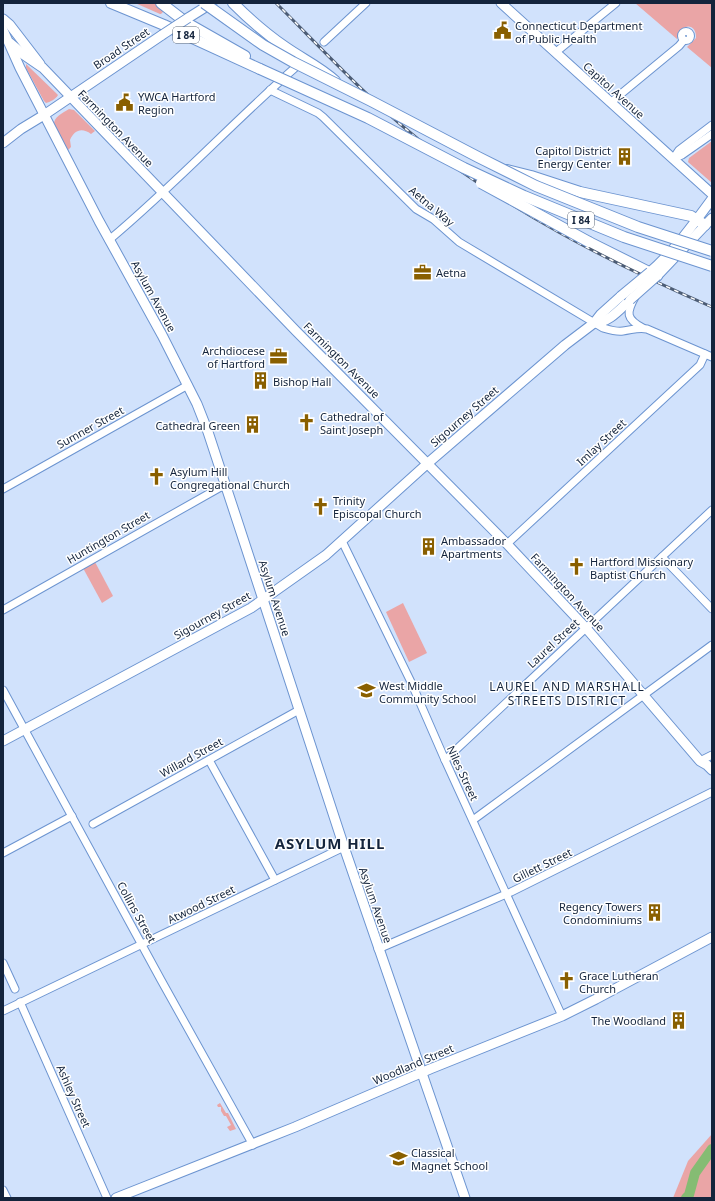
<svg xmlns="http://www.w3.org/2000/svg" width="715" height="1201" font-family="'Noto Sans',sans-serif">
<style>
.green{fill:#eaa5a6}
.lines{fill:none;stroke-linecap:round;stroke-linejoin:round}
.river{stroke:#85bc73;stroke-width:10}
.minor-casing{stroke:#6c94d0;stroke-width:9}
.major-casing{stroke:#6c94d0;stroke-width:11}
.highway-casing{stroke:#6c94d0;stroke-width:12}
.minor{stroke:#fff;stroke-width:7}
.major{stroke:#fff;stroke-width:9}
.highway{stroke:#fff;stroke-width:10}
.rail-casing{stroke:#4d5d75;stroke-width:3}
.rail{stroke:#fff;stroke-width:1.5;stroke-dasharray:4.5;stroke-linecap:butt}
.major-bridge-casing{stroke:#6c94d0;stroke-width:11;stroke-linecap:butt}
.highway-bridge-casing{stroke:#6c94d0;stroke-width:12;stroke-linecap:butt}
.major-bridge{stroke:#fff;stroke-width:9}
.highway-bridge{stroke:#fff;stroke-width:10}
.labels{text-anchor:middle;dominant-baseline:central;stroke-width:3;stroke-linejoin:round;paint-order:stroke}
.shield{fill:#fff;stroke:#5a6676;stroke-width:1}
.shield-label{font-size:10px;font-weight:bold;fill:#14243c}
.poi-label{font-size:11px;fill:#14243c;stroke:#fff;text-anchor:start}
.street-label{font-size:11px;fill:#14243c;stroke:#fff}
.neighbourhood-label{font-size:12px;letter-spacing:1px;fill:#14243c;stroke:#fff}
.district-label{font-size:15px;font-weight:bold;letter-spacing:1px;fill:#14243c;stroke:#fff}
</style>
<rect width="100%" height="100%" fill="#d1e2fc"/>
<g class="green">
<polygon points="135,3 155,3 164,11 161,14 160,14"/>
<path d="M 635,3 L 712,3 L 712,68 L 687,47 L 696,38 C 697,24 682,21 677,39 Z"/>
<path d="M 26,64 L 56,93 L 58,95 C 56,99 50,102 46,103 L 44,101 L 26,68 Z"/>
<path d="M 69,109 L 74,110 L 95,131 L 91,134 C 82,127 74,130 70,140 L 71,147 L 68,150 L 54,125 C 53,117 63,113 69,109 Z"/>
<polygon points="712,141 712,183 688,162 689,158"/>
<polygon points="95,562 113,596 102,603 83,568"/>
<polygon points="403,603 427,653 409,662 386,612"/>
<polygon points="220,1103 226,1113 228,1113 236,1129 230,1131 227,1127 231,1125 226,1116 224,1116 221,1111 221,1107 218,1107 217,1105"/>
<polygon points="712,1134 712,1198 673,1198 688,1161"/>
</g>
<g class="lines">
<polyline class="river" points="686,1198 689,1195 695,1173 712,1149"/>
<defs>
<g id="minor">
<circle cx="686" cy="36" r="4.5"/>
<polyline points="324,42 366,3"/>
<polyline points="556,52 616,3"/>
<path d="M 270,90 L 318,113 L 323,117 L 416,209 L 433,219 L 459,242 L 603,328 C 610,330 616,332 623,331 C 632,330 638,327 647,329 L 712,357"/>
<polyline points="611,103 616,98 679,46 684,40"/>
<polyline points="673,159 679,150 712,125"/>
<polyline points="673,159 682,155 712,134"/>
<path d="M 109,240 C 175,185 233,122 297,66"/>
<path d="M 635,297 C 626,313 626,319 643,328"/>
<polyline points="3,489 188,385"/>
<polyline points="342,541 411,682 445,760 562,1016"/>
<polyline points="507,544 700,365 705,354"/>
<polyline points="662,557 712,609"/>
<polyline points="3,610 219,488 226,486"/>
<polyline points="3,690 161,980 253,1145"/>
<polyline points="209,760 275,880"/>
<polyline points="445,760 712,510"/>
<polyline points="700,761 712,755"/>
<polyline points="473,820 712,645"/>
<polyline points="93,824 299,710"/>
<polyline points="3,853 72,816"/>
<polyline points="378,949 511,892 712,792"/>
<polyline points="3,963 15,989"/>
<polyline points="20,1002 107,1198"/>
<polyline points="3,1011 344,847"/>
<polyline points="3,1190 7,1198"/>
</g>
<g id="major">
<polyline points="501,3 712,194"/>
<polyline points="188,18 212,3"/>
<polyline points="3,19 10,25 40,64"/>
<polyline points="3,30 20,68 99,221 162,335 197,404 208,432 236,517 344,847 465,1198"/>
<polyline points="10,43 24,55 43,68 296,331 507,544 586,628 700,761 707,765 712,770"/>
<polyline points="3,143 21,129 44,115 162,35"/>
<path d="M 650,272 C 674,251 693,225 712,199"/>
<polyline points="657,276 712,218"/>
<path d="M 594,323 C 609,323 620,309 630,300"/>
<polyline points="3,741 251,608 326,555 428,463 565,345 594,323 601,314 621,296"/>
<polyline points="116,1198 295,1127 430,1069 562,1016 596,999 712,937"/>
</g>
<g id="highway">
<polyline points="111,3 164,25 260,69"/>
<polyline points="161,3 187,23 245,56"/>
<path d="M 233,3 C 249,19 266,34 285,47 C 302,59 320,67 335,81"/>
<polyline points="507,170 531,176 580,192 691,216 705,225"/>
<polyline points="589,242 657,276"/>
</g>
</defs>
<use href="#minor" class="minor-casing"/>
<use href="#major" class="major-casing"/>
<use href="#highway" class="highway-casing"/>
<use href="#minor" class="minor"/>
<use href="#major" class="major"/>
<use href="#highway" class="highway"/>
<defs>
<path id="rail" d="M 276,3 C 322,49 367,98 418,139 C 507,210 609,262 712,307"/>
</defs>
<use href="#rail" class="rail-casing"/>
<use href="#rail" class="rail"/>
<defs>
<g id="major-bridge">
<polyline points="162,35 188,18"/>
<polyline points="621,296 650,272"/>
<polyline points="630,300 657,276"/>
</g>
<g id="highway-bridge">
<polyline points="204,3 263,45 293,62 371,101 478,157 536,186 638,227 712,251"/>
<polyline points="260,69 368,118 464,168 524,196 624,237 712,266"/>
<polyline points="481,183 589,242"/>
</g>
</defs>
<use href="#major-bridge" class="major-bridge-casing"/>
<use href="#highway-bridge" class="highway-bridge-casing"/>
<use href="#major-bridge" class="major-bridge"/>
<use href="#highway-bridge" class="highway-bridge"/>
</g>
<defs>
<symbol id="civic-bare" viewBox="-9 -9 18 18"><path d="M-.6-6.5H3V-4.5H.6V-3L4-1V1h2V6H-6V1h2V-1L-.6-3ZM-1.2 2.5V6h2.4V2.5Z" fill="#895f00" stroke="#fff" stroke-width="2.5" paint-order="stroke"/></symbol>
<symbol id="building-bare" viewBox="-9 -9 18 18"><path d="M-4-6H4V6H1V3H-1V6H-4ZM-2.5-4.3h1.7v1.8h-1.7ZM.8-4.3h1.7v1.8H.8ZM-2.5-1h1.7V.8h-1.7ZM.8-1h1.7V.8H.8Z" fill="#895f00" stroke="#fff" stroke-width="2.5" paint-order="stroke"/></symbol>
<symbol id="office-bare" viewBox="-9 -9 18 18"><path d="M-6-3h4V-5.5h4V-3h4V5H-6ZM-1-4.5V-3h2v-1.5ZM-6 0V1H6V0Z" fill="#895f00" stroke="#fff" stroke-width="2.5" paint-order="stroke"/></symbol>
<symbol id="church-bare" viewBox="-9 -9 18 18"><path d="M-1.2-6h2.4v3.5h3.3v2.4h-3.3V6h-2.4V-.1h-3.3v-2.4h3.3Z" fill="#895f00" stroke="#fff" stroke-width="2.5" paint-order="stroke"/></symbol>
<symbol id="school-bare" viewBox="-9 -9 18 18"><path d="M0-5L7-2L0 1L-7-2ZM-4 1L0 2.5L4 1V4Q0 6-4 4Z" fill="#895f00" stroke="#fff" stroke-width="2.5" paint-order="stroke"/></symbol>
</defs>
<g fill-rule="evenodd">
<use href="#civic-bare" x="490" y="18" width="25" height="25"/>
<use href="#civic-bare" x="112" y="90" width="25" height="25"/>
<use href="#building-bare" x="612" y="144" width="25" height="25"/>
<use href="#office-bare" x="410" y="260" width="25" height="25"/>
<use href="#office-bare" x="266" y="344" width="25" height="25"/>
<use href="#building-bare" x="248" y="368" width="25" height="25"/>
<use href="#church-bare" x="294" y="410" width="25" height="25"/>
<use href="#building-bare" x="240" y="412" width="25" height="25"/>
<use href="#church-bare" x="144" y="464" width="25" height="25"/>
<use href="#church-bare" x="308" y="494" width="25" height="25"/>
<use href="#building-bare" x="416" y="534" width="25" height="25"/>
<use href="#church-bare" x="564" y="554" width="25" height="25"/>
<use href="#school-bare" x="354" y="678" width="25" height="25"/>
<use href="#building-bare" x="642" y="900" width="25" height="25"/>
<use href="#church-bare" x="554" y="968" width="25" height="25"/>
<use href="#building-bare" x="666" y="1008" width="25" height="25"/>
<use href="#school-bare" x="386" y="1146" width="25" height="25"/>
</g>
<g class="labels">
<g class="shield">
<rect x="173" y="27" width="26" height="16" rx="3"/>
<rect x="568" y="212" width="26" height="16" rx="3"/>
</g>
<g class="shield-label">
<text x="186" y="35">I 84</text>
<text x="581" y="220">I 84</text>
</g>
<g class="poi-label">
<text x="515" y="25">Connecticut Department<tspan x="515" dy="13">of Public Health</tspan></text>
<text x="138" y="96">YWCA Hartford<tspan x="138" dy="13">Region</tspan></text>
<text x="611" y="150" text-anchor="end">Capitol District<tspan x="611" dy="13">Energy Center</tspan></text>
<text x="436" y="272">Aetna</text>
<text x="265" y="350" text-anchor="end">Archdiocese<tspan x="265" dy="13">of Hartford</tspan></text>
<text x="273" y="381">Bishop Hall</text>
<text x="320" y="416">Cathedral of<tspan x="320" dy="13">Saint Joseph</tspan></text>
<text x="240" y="425" text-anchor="end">Cathedral Green</text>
<text x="170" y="471">Asylum Hill<tspan x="170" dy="13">Congregational Church</tspan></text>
<text x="333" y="500">Trinity<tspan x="333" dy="13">Episcopal Church</tspan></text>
<text x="441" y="540">Ambassador<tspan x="441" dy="13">Apartments</tspan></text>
<text x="590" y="561">Hartford Missionary<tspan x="590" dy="13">Baptist Church</tspan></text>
<text x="379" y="685">West Middle<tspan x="379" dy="13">Community School</tspan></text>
<text x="642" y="906" text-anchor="end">Regency Towers<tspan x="642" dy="13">Condominiums</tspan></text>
<text x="579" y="975">Grace Lutheran<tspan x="579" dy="13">Church</tspan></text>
<text x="666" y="1020" text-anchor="end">The Woodland</text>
<text x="411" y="1152">Classical<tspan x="411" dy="13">Magnet School</tspan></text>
</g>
<g class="street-label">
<text transform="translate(121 48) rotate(-34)">Broad Street</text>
<text transform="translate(614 90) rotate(42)">Capitol Avenue</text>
<text transform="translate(116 128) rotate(46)">Farmington Avenue</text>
<text transform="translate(432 206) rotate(40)">Aetna Way</text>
<text transform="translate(154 296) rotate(61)">Asylum Avenue</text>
<text transform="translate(342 360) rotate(45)">Farmington Avenue</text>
<text transform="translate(464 416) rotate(-41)">Sigourney Street</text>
<text transform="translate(90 427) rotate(-29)">Sumner Street</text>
<text transform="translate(601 442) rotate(-43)">Imlay Street</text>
<text transform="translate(108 537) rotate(-30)">Huntington Street</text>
<text transform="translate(568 592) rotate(47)">Farmington Avenue</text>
<text transform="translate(275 598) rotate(72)">Asylum Avenue</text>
<text transform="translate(212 615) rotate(-29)">Sigourney Street</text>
<text transform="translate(553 643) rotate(-43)">Laurel Street</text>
<text transform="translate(191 757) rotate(-29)">Willard Street</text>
<text transform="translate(463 773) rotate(65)">Niles Street</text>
<text transform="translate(542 865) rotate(-26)">Gillett Street</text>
<text transform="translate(201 904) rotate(-26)">Atwood Street</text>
<text transform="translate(376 905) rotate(71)">Asylum Avenue</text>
<text transform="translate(137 912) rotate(61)">Collins Street</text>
<text transform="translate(413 1064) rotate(-23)">Woodland Street</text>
<text transform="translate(74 1096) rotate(66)">Ashley Street</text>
</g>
<g class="neighbourhood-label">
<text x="567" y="686">LAUREL AND MARSHALL<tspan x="567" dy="14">STREETS DISTRICT</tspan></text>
</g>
<g class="district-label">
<text x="330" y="843">ASYLUM HILL</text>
</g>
</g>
<rect width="715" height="1201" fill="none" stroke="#14243c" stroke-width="8"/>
</svg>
